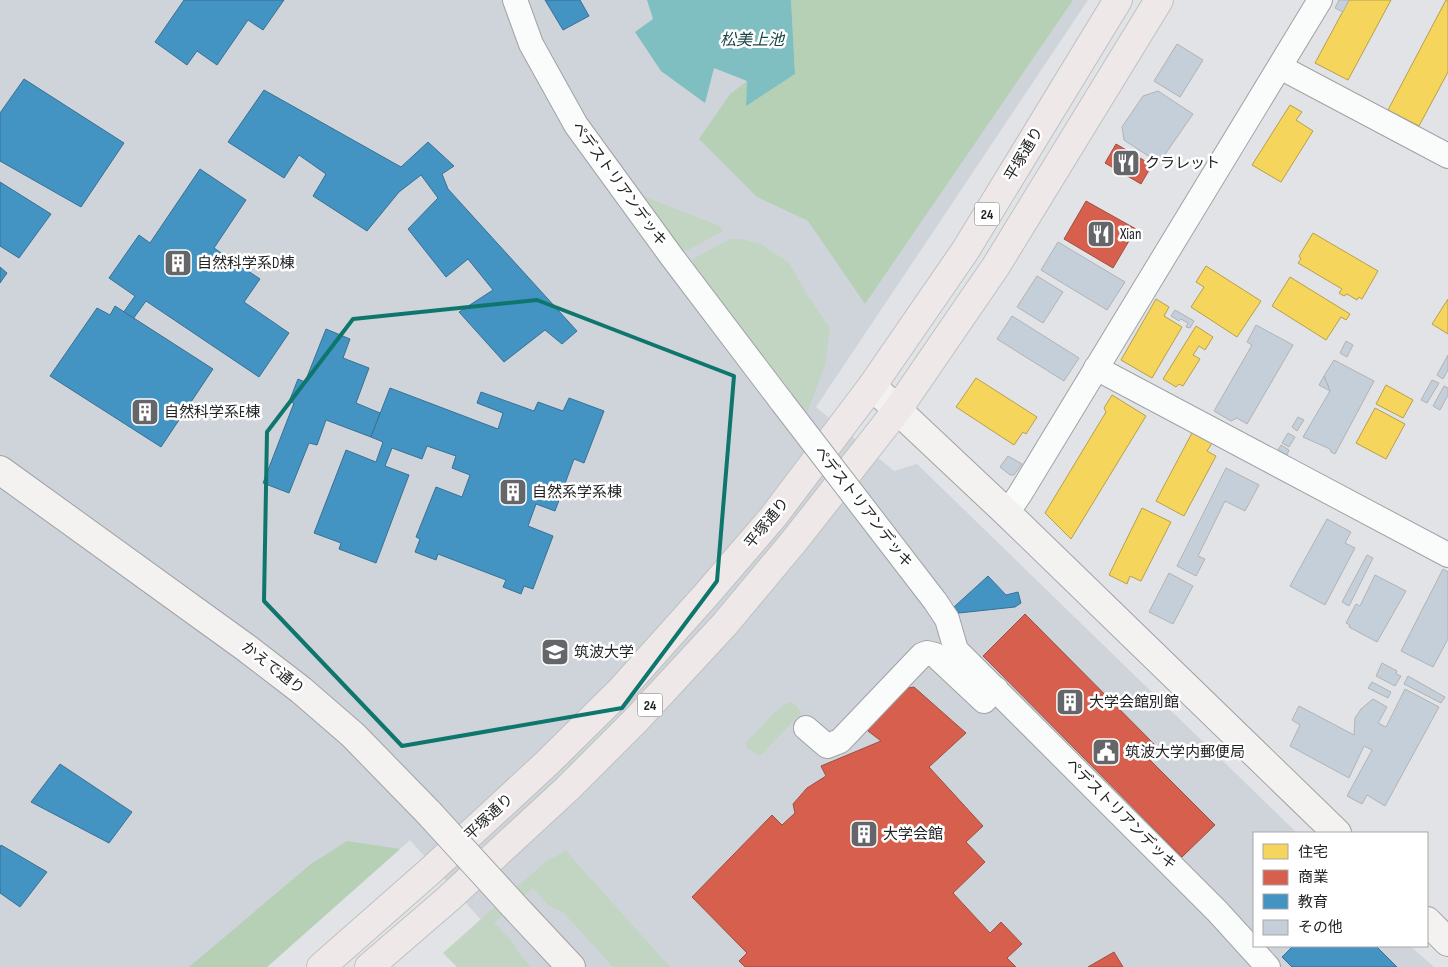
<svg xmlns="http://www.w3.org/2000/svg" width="1448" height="967" font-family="'Sofia Sans Condensed','Noto Sans JP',sans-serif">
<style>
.built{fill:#ced4da}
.green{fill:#c2d5c2}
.forest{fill:#b6d0b6}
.water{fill:#7fbec1}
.homes{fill:#f6d55c;stroke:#b6a04c}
.shops{fill:#d6604d;stroke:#a04e41}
.schools{fill:#4393c3;stroke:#397194}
.building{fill:#c5cfd9;stroke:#b1b3b4}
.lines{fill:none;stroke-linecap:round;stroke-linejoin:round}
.street-casing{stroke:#a1a2a5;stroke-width:26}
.secondary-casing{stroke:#a1a2a5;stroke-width:30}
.primary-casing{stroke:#c0c0c2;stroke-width:30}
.street{stroke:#fafbfb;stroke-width:24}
.secondary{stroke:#f4f1f1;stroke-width:28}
.primary{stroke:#eee9e8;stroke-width:28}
.street-bridge-casing{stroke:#a1a2a5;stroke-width:26;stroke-linecap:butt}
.secondary-bridge-casing{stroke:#a1a2a5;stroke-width:30;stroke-linecap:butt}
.street-bridge{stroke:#fafbfb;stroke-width:24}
.secondary-bridge{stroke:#f4f1f1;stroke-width:28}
.marked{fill:none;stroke:#0f766e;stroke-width:4;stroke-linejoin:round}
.labels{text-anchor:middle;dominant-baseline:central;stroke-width:5;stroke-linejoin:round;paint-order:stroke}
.shield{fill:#fff;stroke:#646566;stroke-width:1}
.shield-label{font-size:14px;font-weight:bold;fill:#222325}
.street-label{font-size:15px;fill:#222325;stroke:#fff}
.poi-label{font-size:15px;fill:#222325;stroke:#fff;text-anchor:start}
.water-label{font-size:16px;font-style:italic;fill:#1b4546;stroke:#fff}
</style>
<rect width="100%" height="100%" fill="#e1e3e6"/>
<polygon class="built" points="0,0 1088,0 816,407 894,471 917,464 1297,833 1254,833 1254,946 1410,946 1434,967 523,967 410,840 267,967 0,967"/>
<g class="green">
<polygon points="640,195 720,226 723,231 688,250 683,251 678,248"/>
<polygon points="730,239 741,239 761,244 789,263 807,294 830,328 825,365 806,416 789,395 790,392 695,267 693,259"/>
<polygon points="789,702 795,704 801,713 763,753 759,756 747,748 746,742 781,706"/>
<polygon points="566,851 670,967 613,967 563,912 548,905 533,888 494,923 511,940 521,956 531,967 457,967 443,953 545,862"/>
</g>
<g class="forest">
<polygon points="791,0 1073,0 865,304 808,221 757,197 699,139 730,94 747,81 746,105 795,74"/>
<polygon points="347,841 400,849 267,967 189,967 311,864"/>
</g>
<polygon class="water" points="647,0 791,0 795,74 746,106 747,81 714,68 705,103 661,71 635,32 653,19"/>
<g class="homes">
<polygon points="1349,0 1391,0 1348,80 1315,63"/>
<polygon points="1446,0 1448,0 1448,72 1419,126 1388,110"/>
<polygon points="1290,105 1302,112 1296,120 1313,131 1281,182 1252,165"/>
<polygon points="1313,233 1378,271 1362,299 1359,297 1357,300 1347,294 1344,296 1339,293 1342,289 1298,263 1301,259 1299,256"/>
<polygon points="1206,266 1261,301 1237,337 1191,307 1204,287 1196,282"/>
<polygon points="1290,277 1350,314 1346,320 1341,317 1326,340 1272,306"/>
<polygon points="1156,299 1169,307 1164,316 1182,327 1152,378 1121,360"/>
<polygon points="1448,299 1448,334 1432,324"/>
<polygon points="1196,326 1213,337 1205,350 1199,346 1193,355 1200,359 1183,386 1179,384 1176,387 1163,379"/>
<polygon points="976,378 1037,417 1026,434 1023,432 1014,445 956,407"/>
<polygon points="1386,385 1413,400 1403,418 1376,404"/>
<polygon points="1112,395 1146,416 1071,539 1045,513 1106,412 1104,408"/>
<polygon points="1375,408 1405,424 1386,459 1356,443"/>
<polygon points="1192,433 1212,443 1207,451 1216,456 1184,516 1156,501"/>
<polygon points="1142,508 1171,522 1141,581 1130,576 1127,584 1109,575"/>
</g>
<g class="shops">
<polygon points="1116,144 1152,165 1141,184 1105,163"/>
<polygon points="1086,201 1136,229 1113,268 1064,239"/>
<polygon points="1025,614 1157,747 1147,757 1215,825 1182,857 983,656"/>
<polygon points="914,687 966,733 929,767 983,826 966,842 985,862 953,893 990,933 1001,922 1022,944 1007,958 1016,967 745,967 739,961 747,953 692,897 772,815 782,825 795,813 793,804 807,788 826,776 821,766 881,741 868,731 896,690"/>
<polygon points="1114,952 1123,967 1088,967"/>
</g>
<g class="schools">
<polygon points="184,0 284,0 263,30 248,20 217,65 197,51 187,65 155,42"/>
<polygon points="545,0 580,0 589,16 563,30"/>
<polygon points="24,79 124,143 81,207 0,161 0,113"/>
<polygon points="264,90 401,167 428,142 454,166 442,174 448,189 577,331 562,344 545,330 504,362 459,312 493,290 468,259 446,277 408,229 438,198 421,175 399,192 367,231 313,196 326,174 299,155 284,178 228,142"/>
<polygon points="200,169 246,200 214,248 260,279 244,302 289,333 259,377 146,301 133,319 123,313 135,296 109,278 139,235 150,243"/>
<polygon points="0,182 51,214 19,258 0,246"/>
<polygon points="0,267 7,273 0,283"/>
<polygon points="115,306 213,369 161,447 50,376 97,308 110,315"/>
<polygon points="326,329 350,339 343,358 369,368 356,403 380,413 371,437 326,420 317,445 309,443 289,493 263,483 294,403 289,402 298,379 305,382"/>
<polygon points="390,388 498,429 503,413 477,403 481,392 534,411 538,402 563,411 569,398 604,411 584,463 574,459 555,511 536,504 528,526 553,536 533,589 524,586 521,594 503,587 506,580 438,554 436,560 415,552 420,539 416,537 436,487 462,497 470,475 452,468 456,456 427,446 422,459 392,448 385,466 409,475 376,563 339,549 341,543 314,533 346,450 376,462 383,442 371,437"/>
<polygon points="988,576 1006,595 1018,592 1021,603 1015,607 959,613 954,607"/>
<polygon points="60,764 132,812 109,843 31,802"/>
<polygon points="1,845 47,872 20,907 0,893 0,848"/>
<polygon points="1293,946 1376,946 1397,967 1292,967 1282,957"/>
</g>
<g class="building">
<polygon points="1339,0 1349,0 1343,12 1335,8"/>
<polygon points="1177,44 1203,60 1180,97 1154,81"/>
<polygon points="1158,91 1193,114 1159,163 1124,140 1122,127 1143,96"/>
<polygon points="1058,242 1125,282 1107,310 1041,270"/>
<polygon points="1037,276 1063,292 1043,323 1017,307"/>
<polygon points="1175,310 1194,321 1190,328 1186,327 1188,323 1181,319 1179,321 1171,316"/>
<polygon points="1012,316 1079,358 1064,381 997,339"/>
<polygon points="1256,325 1293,345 1247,424 1237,418 1231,421 1214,411 1252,345 1247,342"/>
<polygon points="1346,341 1353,345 1347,357 1340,353"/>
<polygon points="1448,355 1448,370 1443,379 1437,375"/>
<polygon points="1334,360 1374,381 1335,454 1331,452 1330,449 1303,437 1330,391 1324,376"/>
<polygon points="1324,376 1330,391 1319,385"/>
<polygon points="1432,380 1439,383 1427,403 1421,400"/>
<polygon points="1444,386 1448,388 1448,395 1440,410 1433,406"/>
<polygon points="1298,417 1304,420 1297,431 1292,427"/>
<polygon points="1288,433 1295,437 1289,447 1282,443"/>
<polygon points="1281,445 1289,450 1287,455 1278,450"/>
<polygon points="1008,456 1022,464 1014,475 1010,475 1000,467"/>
<polygon points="1226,468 1259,485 1245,511 1225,501 1198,556 1205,559 1196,576 1177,566"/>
<polygon points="1327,519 1351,532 1345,543 1355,548 1325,605 1290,586"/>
<polygon points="1367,555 1373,558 1349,606 1342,602"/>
<polygon points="1443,569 1448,572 1448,639 1433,667 1401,651"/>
<polygon points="1169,573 1193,586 1173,624 1149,612"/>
<polygon points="1375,575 1406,591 1377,642 1349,627 1350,625 1346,623 1356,604 1360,606"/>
<polygon points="1382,663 1397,671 1396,674 1401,676 1395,686 1376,676"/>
<polygon points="1408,676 1445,697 1441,703 1404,684"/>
<polygon points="1372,682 1391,692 1388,698 1368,688"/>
<polygon points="1405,689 1439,707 1385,806 1367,795 1362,804 1347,796 1372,750 1364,746 1349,778 1290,746 1300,725 1292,720 1299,706 1354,735 1355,718 1361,709 1373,699 1387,707 1378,723 1386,727"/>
</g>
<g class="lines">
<defs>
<g id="street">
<polyline points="515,0 531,44 576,125 672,257 782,402"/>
<polyline points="1280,67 1448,156"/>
<polyline points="1096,368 1448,555"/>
<polyline points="1007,513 1020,494 1320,0"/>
<polyline points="935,601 947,619 956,650 1217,911 1268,967"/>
<polyline points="806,728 827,746 840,741 922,655 927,653 935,655 984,701 996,689"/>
</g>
<g id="secondary">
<polyline points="872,386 1007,513 1337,833"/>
<polyline points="0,470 245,647 301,690 353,735 429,813"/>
<polyline points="513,905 571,967"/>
<polyline points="1427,921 1448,942"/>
</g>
<g id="primary">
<polyline points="321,967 429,872 546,764 619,692 706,595 773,517 872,386 965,251 1118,0"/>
<polyline points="369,967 448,899 567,789 637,719 725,624 795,540 898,409 996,266 1159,0"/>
</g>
</defs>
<use href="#street" class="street-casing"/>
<use href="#secondary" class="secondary-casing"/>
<use href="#primary" class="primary-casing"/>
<use href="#street" class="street"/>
<use href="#secondary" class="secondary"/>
<use href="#primary" class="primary"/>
<defs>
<polyline id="street-bridge" points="782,402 935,601"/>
<polyline id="secondary-bridge" points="429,813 513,905"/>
</defs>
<use href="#street-bridge" class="street-bridge-casing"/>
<use href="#secondary-bridge" class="secondary-bridge-casing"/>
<use href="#street-bridge" class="street-bridge"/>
<use href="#secondary-bridge" class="secondary-bridge"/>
</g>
<path class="marked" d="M 537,300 L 734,376 L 717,581 L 622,708 L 402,746 L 264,601 L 267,432 L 353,319 Z"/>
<defs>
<symbol id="restaurant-square" viewBox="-11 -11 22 22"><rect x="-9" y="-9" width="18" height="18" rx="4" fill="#656669" stroke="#fff"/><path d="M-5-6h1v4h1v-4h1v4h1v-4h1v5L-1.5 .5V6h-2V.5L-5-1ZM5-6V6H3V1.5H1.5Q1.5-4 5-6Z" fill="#fff"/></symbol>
<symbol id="building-square" viewBox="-11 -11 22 22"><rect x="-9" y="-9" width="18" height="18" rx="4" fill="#656669" stroke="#fff"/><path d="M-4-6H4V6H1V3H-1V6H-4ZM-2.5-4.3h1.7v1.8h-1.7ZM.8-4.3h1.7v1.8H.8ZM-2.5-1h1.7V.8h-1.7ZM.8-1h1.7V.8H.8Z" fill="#fff"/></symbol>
<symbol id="university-square" viewBox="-11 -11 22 22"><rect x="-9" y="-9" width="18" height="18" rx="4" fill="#656669" stroke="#fff"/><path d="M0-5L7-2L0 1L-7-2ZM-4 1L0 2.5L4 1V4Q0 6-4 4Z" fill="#fff"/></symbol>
<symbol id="civic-square" viewBox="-11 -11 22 22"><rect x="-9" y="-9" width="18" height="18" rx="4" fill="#656669" stroke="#fff"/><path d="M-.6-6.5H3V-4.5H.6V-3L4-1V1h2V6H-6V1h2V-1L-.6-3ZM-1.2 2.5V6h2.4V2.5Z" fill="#fff"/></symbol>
</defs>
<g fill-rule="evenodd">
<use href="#restaurant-square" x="1110" y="147" width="32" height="32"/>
<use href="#restaurant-square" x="1085" y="218" width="32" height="32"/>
<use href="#building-square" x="162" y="247" width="32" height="32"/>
<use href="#building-square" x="129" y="396" width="32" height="32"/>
<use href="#building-square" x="497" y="476" width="32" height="32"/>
<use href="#university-square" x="539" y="636" width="32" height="32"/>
<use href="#building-square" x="1054" y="686" width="32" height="32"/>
<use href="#civic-square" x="1090" y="736" width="32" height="32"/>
<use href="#building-square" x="848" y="818" width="32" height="32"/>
</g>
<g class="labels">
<g class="shield">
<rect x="974.5" y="202.5" width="25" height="23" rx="4"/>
<rect x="637.5" y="693.5" width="25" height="23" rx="4"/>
</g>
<g class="shield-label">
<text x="987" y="214">24</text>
<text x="650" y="705">24</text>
</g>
<g class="street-label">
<text transform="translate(1024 154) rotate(-59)">平塚通り</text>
<text transform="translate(619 184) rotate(54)">ペデストリアンデッキ</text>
<text transform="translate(863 507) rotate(52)">ペデストリアンデッキ</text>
<text transform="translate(767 523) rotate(-51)">平塚通り</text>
<text transform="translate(273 668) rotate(38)">かえで通り</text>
<text transform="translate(1121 814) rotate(45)">ペデストリアンデッキ</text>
<text transform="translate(489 817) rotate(-43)">平塚通り</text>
</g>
<g class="poi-label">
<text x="1145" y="163">クラレット</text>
<text x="1120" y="234">Xian</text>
<text x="197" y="263">自然科学系D棟</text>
<text x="164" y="412">自然科学系E棟</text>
<text x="532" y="492">自然系学系棟</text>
<text x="574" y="652">筑波大学</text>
<text x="1089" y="702">大学会館別館</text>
<text x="1125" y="752">筑波大学内郵便局</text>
<text x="883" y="834">大学会館</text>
</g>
<g class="water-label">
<text x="752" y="40">松美上池</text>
</g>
</g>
<rect x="1253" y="832" width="175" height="115" fill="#ffffff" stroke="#a7a7a8"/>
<rect x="1263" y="844" width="25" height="15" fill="#f6d55c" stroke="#a7a7a8"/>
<text x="1298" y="857" font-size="15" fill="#222325">住宅</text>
<rect x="1263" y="870" width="25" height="15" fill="#d6604d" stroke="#a7a7a8"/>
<text x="1298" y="882" font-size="15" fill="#222325">商業</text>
<rect x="1263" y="894" width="25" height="15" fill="#4393c3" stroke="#a7a7a8"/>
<text x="1298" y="907" font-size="15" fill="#222325">教育</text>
<rect x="1263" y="920" width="25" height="15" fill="#c5cfd9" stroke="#a7a7a8"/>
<text x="1298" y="932" font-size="15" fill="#222325">その他</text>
</svg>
